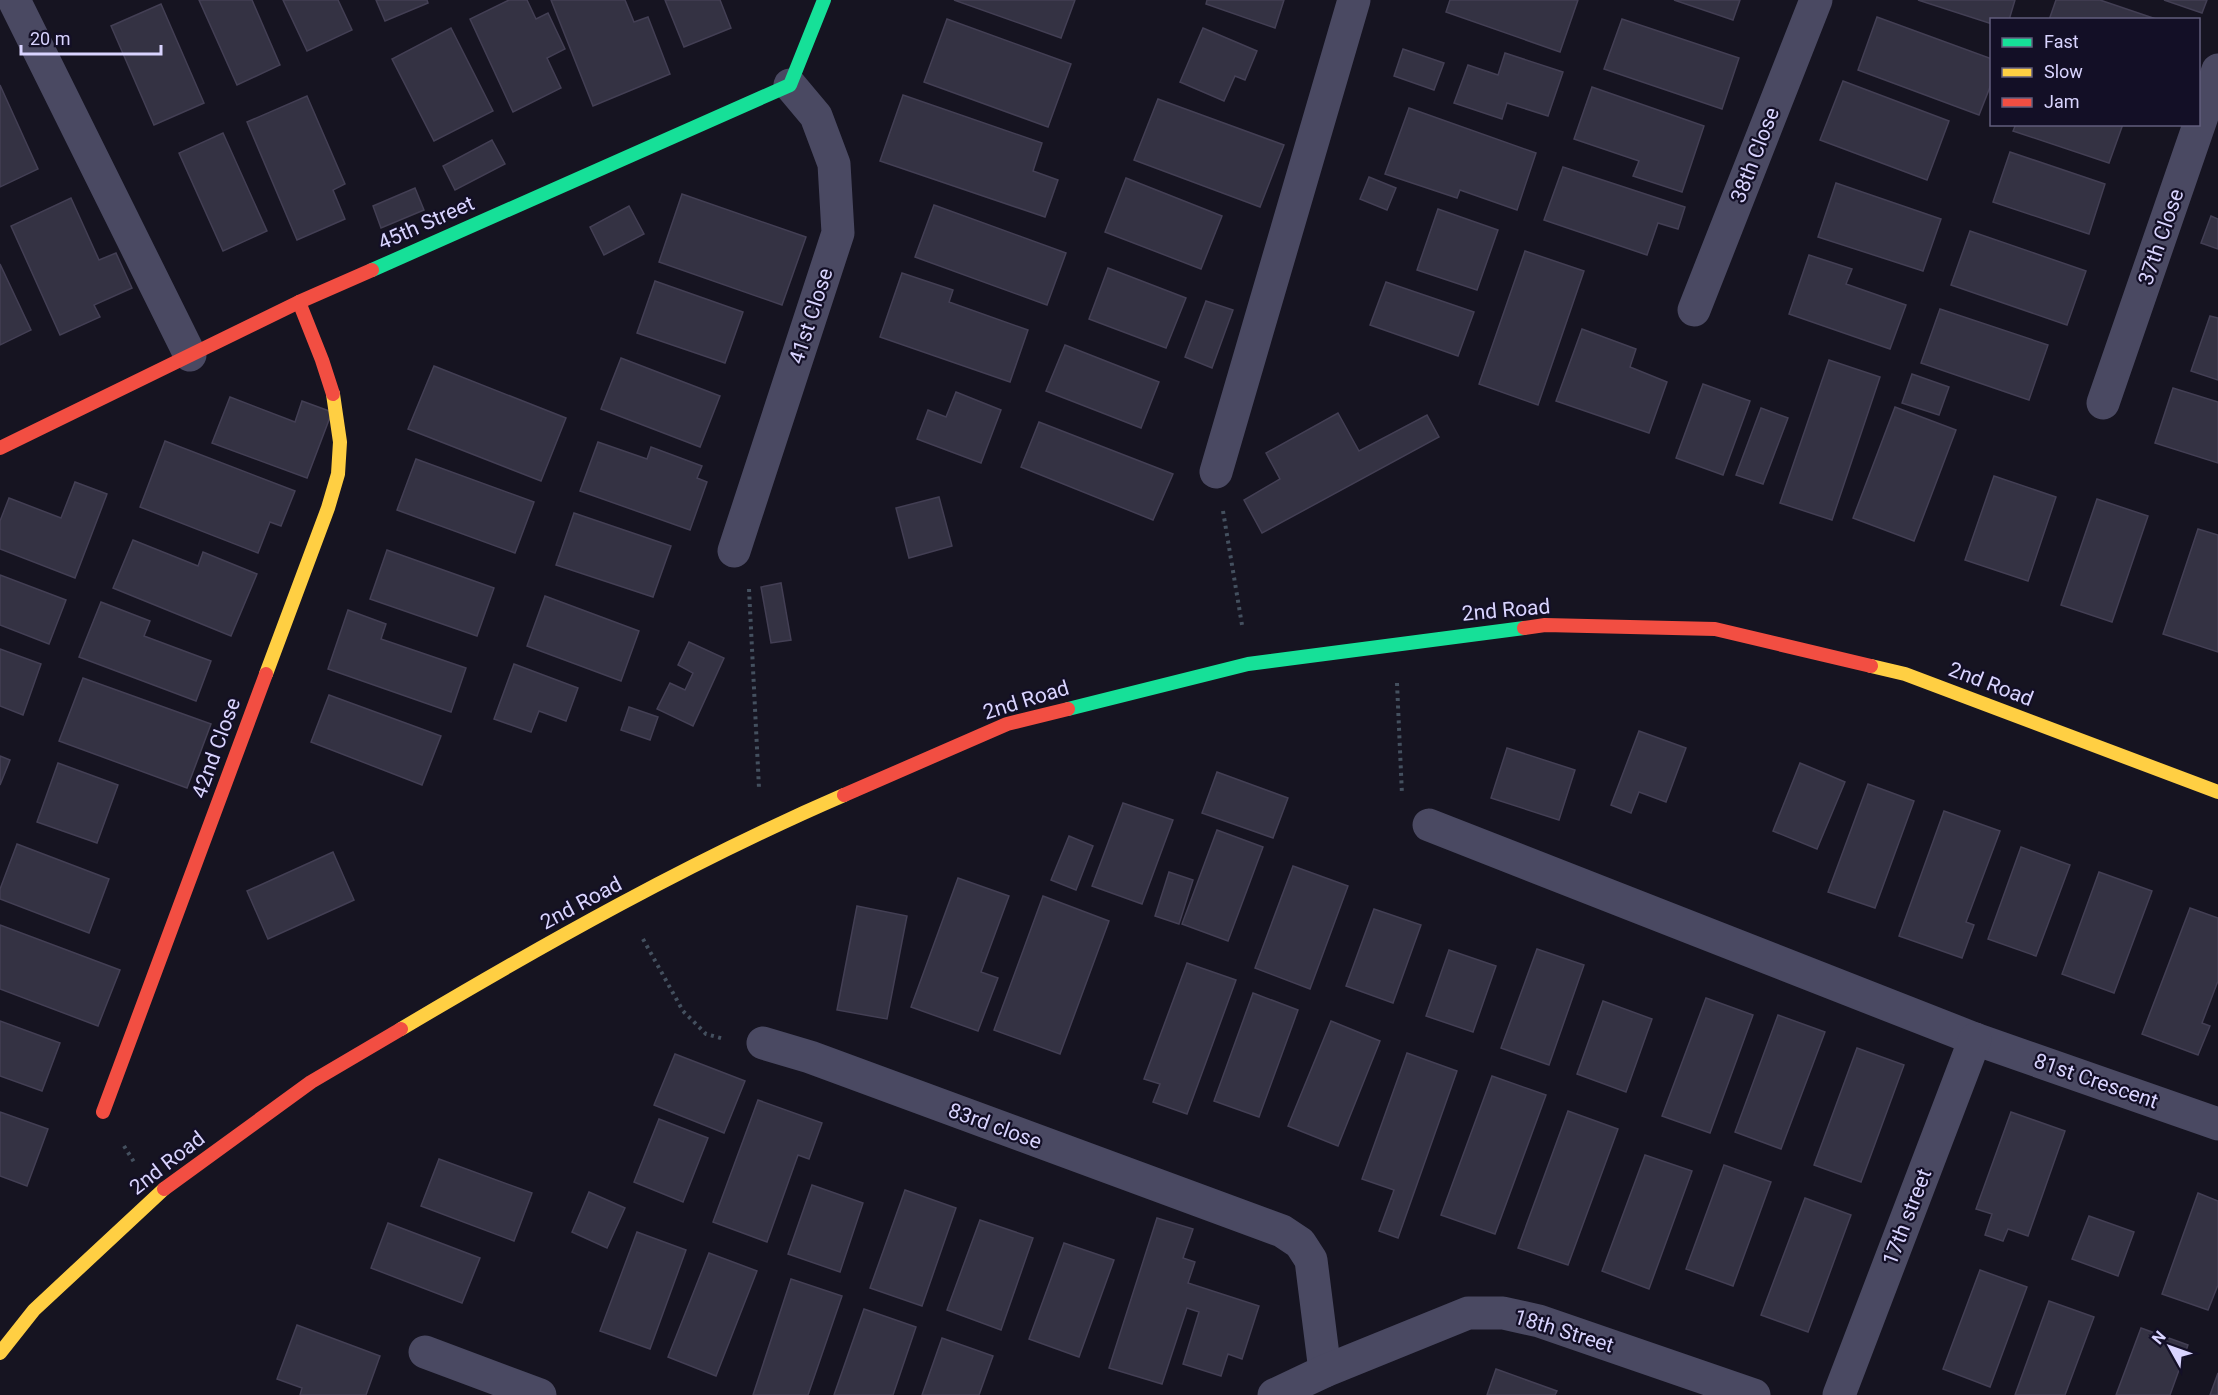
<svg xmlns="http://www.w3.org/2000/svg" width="2218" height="1395" font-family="Roboto,sans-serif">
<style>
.building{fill:#343243;stroke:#433f54;stroke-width:1.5}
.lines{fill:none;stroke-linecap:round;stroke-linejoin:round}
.path{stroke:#44505f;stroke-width:4;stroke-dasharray:3 4.5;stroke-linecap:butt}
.street{stroke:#4a4962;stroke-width:33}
.fast{stroke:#16e098;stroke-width:14}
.slow{stroke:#ffcf43;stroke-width:14}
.jam{stroke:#f24e42;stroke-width:14}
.labels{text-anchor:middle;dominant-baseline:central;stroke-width:4.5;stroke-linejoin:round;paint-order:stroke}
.street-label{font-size:21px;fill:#d9d4ff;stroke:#130f26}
</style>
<rect width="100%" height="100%" fill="#161421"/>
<g class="building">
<polygon points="199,0 252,0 280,65 237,85"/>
<polygon points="283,0 338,0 352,30 307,51"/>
<polygon points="376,0 427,0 428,3 385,21"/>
<polygon points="509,0 527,0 536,19 548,13 565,49 547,58 561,88 513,112 470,19"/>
<polygon points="551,0 625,0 634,22 648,17 670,74 593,106"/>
<polygon points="665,0 720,0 731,28 684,47"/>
<polygon points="954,0 1075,0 1061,38"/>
<polygon points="1207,0 1284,0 1275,28 1206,4"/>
<polygon points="1450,0 1578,0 1560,52 1446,12"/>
<polygon points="1674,0 1740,0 1733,20"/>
<polygon points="1918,0 2015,0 2009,20 1992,20 1992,24"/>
<polygon points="2056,0 2100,0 2159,20 2049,20"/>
<polygon points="2164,0 2207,0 2202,13"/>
<polygon points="161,4 204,103 154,125 111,26"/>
<polygon points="1877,17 1992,59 1992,82 1979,115 1858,70"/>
<polygon points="947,19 1071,64 1048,127 924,82"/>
<polygon points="1622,19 1739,58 1722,109 1604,69"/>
<polygon points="451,28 493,111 434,141 392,59"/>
<polygon points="1203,28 1257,51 1245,80 1235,76 1224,101 1180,82"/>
<polygon points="1403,49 1444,63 1434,90 1394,76"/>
<polygon points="1505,53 1563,72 1548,116 1507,103 1502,119 1454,103 1468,65 1498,75"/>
<polygon points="1843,81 1949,121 1927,180 1820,140"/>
<polygon points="0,85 38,169 0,187"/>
<polygon points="1592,87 1704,126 1682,192 1633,176 1639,161 1574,139"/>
<polygon points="903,95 1042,143 1033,171 1058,180 1045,217 880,161"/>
<polygon points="307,96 345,184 333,190 345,219 297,240 247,122"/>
<polygon points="1158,99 1284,145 1260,207 1134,160"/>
<polygon points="1409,108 1536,153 1517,210 1460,190 1457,198 1385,174"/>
<polygon points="2016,124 2123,124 2109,163 2013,131"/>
<polygon points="223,133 267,231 223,251 179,153"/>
<polygon points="492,140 505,164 455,190 443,166"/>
<polygon points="2010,152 2105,184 2089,234 1993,202"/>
<polygon points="1563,167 1685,207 1678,229 1658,223 1647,255 1544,220"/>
<polygon points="1369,177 1396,188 1387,210 1360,199"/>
<polygon points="1126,178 1222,216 1201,269 1105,232"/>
<polygon points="1836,183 1941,219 1923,271 1818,237"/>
<polygon points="415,188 424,210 381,228 373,206"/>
<polygon points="682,194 806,237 782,305 659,262"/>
<polygon points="71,198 99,260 116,253 132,288 94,305 100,317 60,335 11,226"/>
<polygon points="934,205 1066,253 1047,305 915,257"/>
<polygon points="629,206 644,234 604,255 590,227"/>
<polygon points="1438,209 1498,230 1477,290 1417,270"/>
<polygon points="2211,216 2218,219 2218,249 2201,243"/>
<polygon points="1970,231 2086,271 2067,325 1951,285"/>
<polygon points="1525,251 1584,271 1538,405 1479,384"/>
<polygon points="1809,255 1852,269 1846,284 1906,305 1890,349 1789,314"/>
<polygon points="0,264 31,330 0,345"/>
<polygon points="1108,268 1186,298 1166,348 1089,319"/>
<polygon points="902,273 953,290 949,302 1028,330 1010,382 880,337"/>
<polygon points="655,281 743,312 725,363 637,333"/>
<polygon points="1386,282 1474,312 1458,356 1370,325"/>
<polygon points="1206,301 1233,310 1212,368 1185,357"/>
<polygon points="1940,309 2048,345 2029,400 1921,363"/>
<polygon points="2210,316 2218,318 2218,380 2191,371"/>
<polygon points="1582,329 1636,349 1630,367 1667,382 1649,433 1556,401"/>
<polygon points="1065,345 1159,382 1141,428 1046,391"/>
<polygon points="621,358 720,396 700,447 601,409"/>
<polygon points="1829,360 1880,377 1832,520 1780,503"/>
<polygon points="434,366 566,418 541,481 408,429"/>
<polygon points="1912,374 1949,387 1939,415 1902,403"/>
<polygon points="1703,384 1750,401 1723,475 1676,458"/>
<polygon points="2173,388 2218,402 2218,463 2155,443"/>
<polygon points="956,392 1001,410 981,463 917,439 928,410 946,417"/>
<polygon points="230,397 295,422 302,401 332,412 307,478 212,443"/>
<polygon points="1895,407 1956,430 1914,541 1853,518"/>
<polygon points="1761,408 1788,418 1763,484 1736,475"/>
<polygon points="1338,413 1359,451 1427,415 1439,437 1262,533 1244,500 1280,479 1266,453"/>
<polygon points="1039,422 1173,474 1153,520 1021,467"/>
<polygon points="165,441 295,491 281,526 270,522 258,553 140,507"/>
<polygon points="598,442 647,459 651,447 702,466 697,478 707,482 690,530 580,491"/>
<polygon points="416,459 534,502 515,553 397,510"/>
<polygon points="1994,476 2056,497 2028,581 1965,560"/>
<polygon points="75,482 107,494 75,578 0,549 0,521 9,498 61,518"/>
<polygon points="939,497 952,546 909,558 896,508"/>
<polygon points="2097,499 2148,516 2112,622 2061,605"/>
<polygon points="574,513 671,546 653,597 556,565"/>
<polygon points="2198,529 2218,535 2218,652 2163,634"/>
<polygon points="133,540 198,566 203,552 257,574 231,636 113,588"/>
<polygon points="387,550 494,588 477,636 370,599"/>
<polygon points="0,575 66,600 49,644 0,625"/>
<polygon points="781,583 791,640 771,643 761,587"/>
<polygon points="545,596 639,631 621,681 527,646"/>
<polygon points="101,602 150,621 144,636 211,661 196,701 79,657"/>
<polygon points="348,610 386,624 381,639 466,668 451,712 328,669"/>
<polygon points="689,642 724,658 693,726 657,709 670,683 685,690 693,673 678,665"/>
<polygon points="0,649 41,664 23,715 0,706"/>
<polygon points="514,664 578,688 566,721 539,711 531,732 494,719"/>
<polygon points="83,678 211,724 187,788 59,741"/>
<polygon points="329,695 441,736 422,785 311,742"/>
<polygon points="629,707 658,717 650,740 621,730"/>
<polygon points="1639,731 1686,748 1666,802 1639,792 1631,813 1611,805"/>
<polygon points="1507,748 1575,770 1559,820 1491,798"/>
<polygon points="0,756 10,760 0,785"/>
<polygon points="58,763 118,785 97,843 37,822"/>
<polygon points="1800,763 1845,782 1817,849 1773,831"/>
<polygon points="1217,772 1288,798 1273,838 1202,813"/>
<polygon points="1868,784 1914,801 1875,908 1828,892"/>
<polygon points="1123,803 1173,820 1142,904 1092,886"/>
<polygon points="1944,811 2000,831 1966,922 1974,925 1962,958 1899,936"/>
<polygon points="1217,830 1263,847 1228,941 1182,924"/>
<polygon points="1069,836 1093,846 1076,890 1051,880"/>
<polygon points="17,844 109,879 89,933 0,899 0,889"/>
<polygon points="2021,847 2070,865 2036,956 1988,939"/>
<polygon points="333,852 354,900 268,939 247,891"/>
<polygon points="1293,866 1348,886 1310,989 1255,968"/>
<polygon points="1169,872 1193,880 1179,924 1155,916"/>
<polygon points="2099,872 2152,891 2114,993 2062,974"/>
<polygon points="958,878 1009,896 981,972 998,978 978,1031 911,1007"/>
<polygon points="1043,896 1109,921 1060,1054 994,1030"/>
<polygon points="857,906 907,916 887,1019 837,1010"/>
<polygon points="2190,908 2218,918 2218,981 2202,1023 2210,1026 2198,1055 2142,1034"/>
<polygon points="1374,909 1421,925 1393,1003 1346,986"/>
<polygon points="0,925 120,970 98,1026 0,989"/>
<polygon points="1537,949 1584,965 1549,1065 1501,1048"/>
<polygon points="1449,950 1496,966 1473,1032 1426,1016"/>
<polygon points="1187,963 1236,980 1187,1114 1153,1102 1160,1084 1144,1079"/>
<polygon points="1253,993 1298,1010 1259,1117 1214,1101"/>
<polygon points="1706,998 1753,1015 1710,1133 1662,1116"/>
<polygon points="1603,1001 1652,1019 1626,1092 1577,1074"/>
<polygon points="1778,1015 1825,1032 1781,1149 1735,1132"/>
<polygon points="0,1021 60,1043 42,1091 0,1076"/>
<polygon points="1331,1021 1380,1041 1338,1146 1288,1126"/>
<polygon points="1857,1048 1904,1065 1861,1182 1814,1165"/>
<polygon points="1407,1053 1457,1071 1398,1238 1379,1231 1394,1190 1362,1179"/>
<polygon points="675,1054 745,1081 724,1133 654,1105"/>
<polygon points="1492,1076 1546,1095 1495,1234 1441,1215"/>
<polygon points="758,1100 822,1123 809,1159 798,1155 767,1242 713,1222"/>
<polygon points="1568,1111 1618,1129 1568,1265 1518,1248"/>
<polygon points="0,1112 48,1129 27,1186 0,1176"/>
<polygon points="2011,1112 2065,1131 2028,1236 2008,1229 2003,1241 1985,1235 1992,1214 1976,1209"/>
<polygon points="659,1119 708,1138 683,1202 634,1182"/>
<polygon points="1645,1155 1692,1171 1649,1289 1602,1271"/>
<polygon points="439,1159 532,1193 514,1241 421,1206"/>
<polygon points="1724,1165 1771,1182 1733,1286 1686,1269"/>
<polygon points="812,1185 863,1203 840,1272 788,1254"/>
<polygon points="905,1190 956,1208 922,1306 870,1288"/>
<polygon points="589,1192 625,1208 607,1248 572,1232"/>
<polygon points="2198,1193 2218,1201 2218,1285 2208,1310 2162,1294"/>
<polygon points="1805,1198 1851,1215 1808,1332 1761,1315"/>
<polygon points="2089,1216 2134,1232 2118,1276 2072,1259"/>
<polygon points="1157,1218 1193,1229 1183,1258 1195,1262 1188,1283 1259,1306 1242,1359 1228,1354 1221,1376 1183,1364 1199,1312 1187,1308 1162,1384 1109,1368"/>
<polygon points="980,1220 1033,1238 1001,1330 947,1310"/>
<polygon points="388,1223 480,1258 462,1303 371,1268"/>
<polygon points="637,1232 686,1250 650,1349 600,1331"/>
<polygon points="1064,1243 1114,1260 1079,1357 1029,1339"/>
<polygon points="709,1253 757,1271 716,1376 668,1357"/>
<polygon points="1980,1270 2027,1287 1990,1387 1943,1369"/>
<polygon points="791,1279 842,1296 808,1395 753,1395"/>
<polygon points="2049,1301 2094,1317 2065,1395 2015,1395"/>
<polygon points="864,1309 916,1327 893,1395 834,1395"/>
<polygon points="297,1325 380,1356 366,1395 300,1395 302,1388 277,1379"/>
<polygon points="2141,1328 2188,1345 2170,1395 2116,1395"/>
<polygon points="942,1338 993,1356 979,1395 922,1395"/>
<polygon points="1496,1369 1557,1391 1555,1395 1487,1395"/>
<polygon points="2218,1373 2218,1395 2210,1395"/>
</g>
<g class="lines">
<g class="path">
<polyline points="1223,511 1242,625"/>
<polyline points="749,589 759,788"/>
<polyline points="1397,683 1402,795"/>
<polyline points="643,939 683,1011 706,1034 724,1039"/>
<polyline points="124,1146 134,1162"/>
</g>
<g class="street">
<polyline points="14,0 190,355"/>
<polyline points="1694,310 1816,0"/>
<polyline points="2103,403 2218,70"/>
<polyline points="1216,472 1354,0"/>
<polyline points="734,551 838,233 834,164 816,116 790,85"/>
<polyline points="1429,825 1975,1039 2218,1124"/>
<polyline points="763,1043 810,1057 1282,1231 1300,1243 1311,1260 1325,1371"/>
<polyline points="425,1352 540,1395"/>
<polyline points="1274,1395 1325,1371 1468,1313 1503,1313 1539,1321 1754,1395"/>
<polyline points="1839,1395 1975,1039"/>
</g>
<g class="fast">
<polyline points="372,270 790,85 824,0"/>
<polyline points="1068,709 1248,664 1524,628"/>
</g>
<g class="slow">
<polyline points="1871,666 1905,674 2218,792"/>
<polyline points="266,674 328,508 338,474 340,442 333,394"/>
<path d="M 401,1029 C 544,944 691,861 844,795"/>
<polyline points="0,1353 34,1310 164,1189"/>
</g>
<g class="jam">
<polyline points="299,302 322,360 333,394"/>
<polyline points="0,448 299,302 372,270"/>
<polyline points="1524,628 1545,625 1715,629 1871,666"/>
<polyline points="844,795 1007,724 1068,709"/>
<polyline points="103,1112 266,674"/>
<polyline points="164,1189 311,1082 401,1029"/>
</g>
</g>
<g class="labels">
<g class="street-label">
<text transform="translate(1755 155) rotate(-69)">38th Close</text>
<text transform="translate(426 223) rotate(-24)">45th Street</text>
<text transform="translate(2161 237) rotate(-71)">37th Close</text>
<text transform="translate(811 316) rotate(-72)">41st Close</text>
<text transform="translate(1506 610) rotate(-5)">2nd Road</text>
<text transform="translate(1991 684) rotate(21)">2nd Road</text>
<text transform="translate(1026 700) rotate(-17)">2nd Road</text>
<text transform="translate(216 748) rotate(-70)">42nd Close</text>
<text transform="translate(581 903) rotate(-28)">2nd Road</text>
<text transform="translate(2096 1081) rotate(19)">81st Crescent</text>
<text transform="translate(995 1126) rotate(20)">83rd close</text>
<text transform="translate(167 1163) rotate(-38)">2nd Road</text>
<text transform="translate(1907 1217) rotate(-69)">17th street</text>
<text transform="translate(1564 1331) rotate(17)">18th Street</text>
</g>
</g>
<rect x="1990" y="18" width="210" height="108" fill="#130f26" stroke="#625e7d" stroke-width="1.5"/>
<rect x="2002" y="38" width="30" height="9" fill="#16e098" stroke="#625e7d" stroke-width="1.5"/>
<text x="2044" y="48" font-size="18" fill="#d9d4ff">Fast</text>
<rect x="2002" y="68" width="30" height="9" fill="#ffcf43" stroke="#625e7d" stroke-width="1.5"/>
<text x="2044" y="78" font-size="18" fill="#d9d4ff">Slow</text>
<rect x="2002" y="98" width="30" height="9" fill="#f24e42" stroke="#625e7d" stroke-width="1.5"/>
<text x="2044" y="108" font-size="18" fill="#d9d4ff">Jam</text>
<g transform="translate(2170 1347) rotate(310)" stroke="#130f26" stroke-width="4.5" paint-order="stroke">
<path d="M0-4.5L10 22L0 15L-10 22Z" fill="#d9d4ff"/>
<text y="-9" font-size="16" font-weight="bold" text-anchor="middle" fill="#d9d4ff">N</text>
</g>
<path d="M21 45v9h140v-9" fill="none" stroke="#d9d4ff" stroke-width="3"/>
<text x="30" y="45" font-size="18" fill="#d9d4ff" stroke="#130f26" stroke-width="4.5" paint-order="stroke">20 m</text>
</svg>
